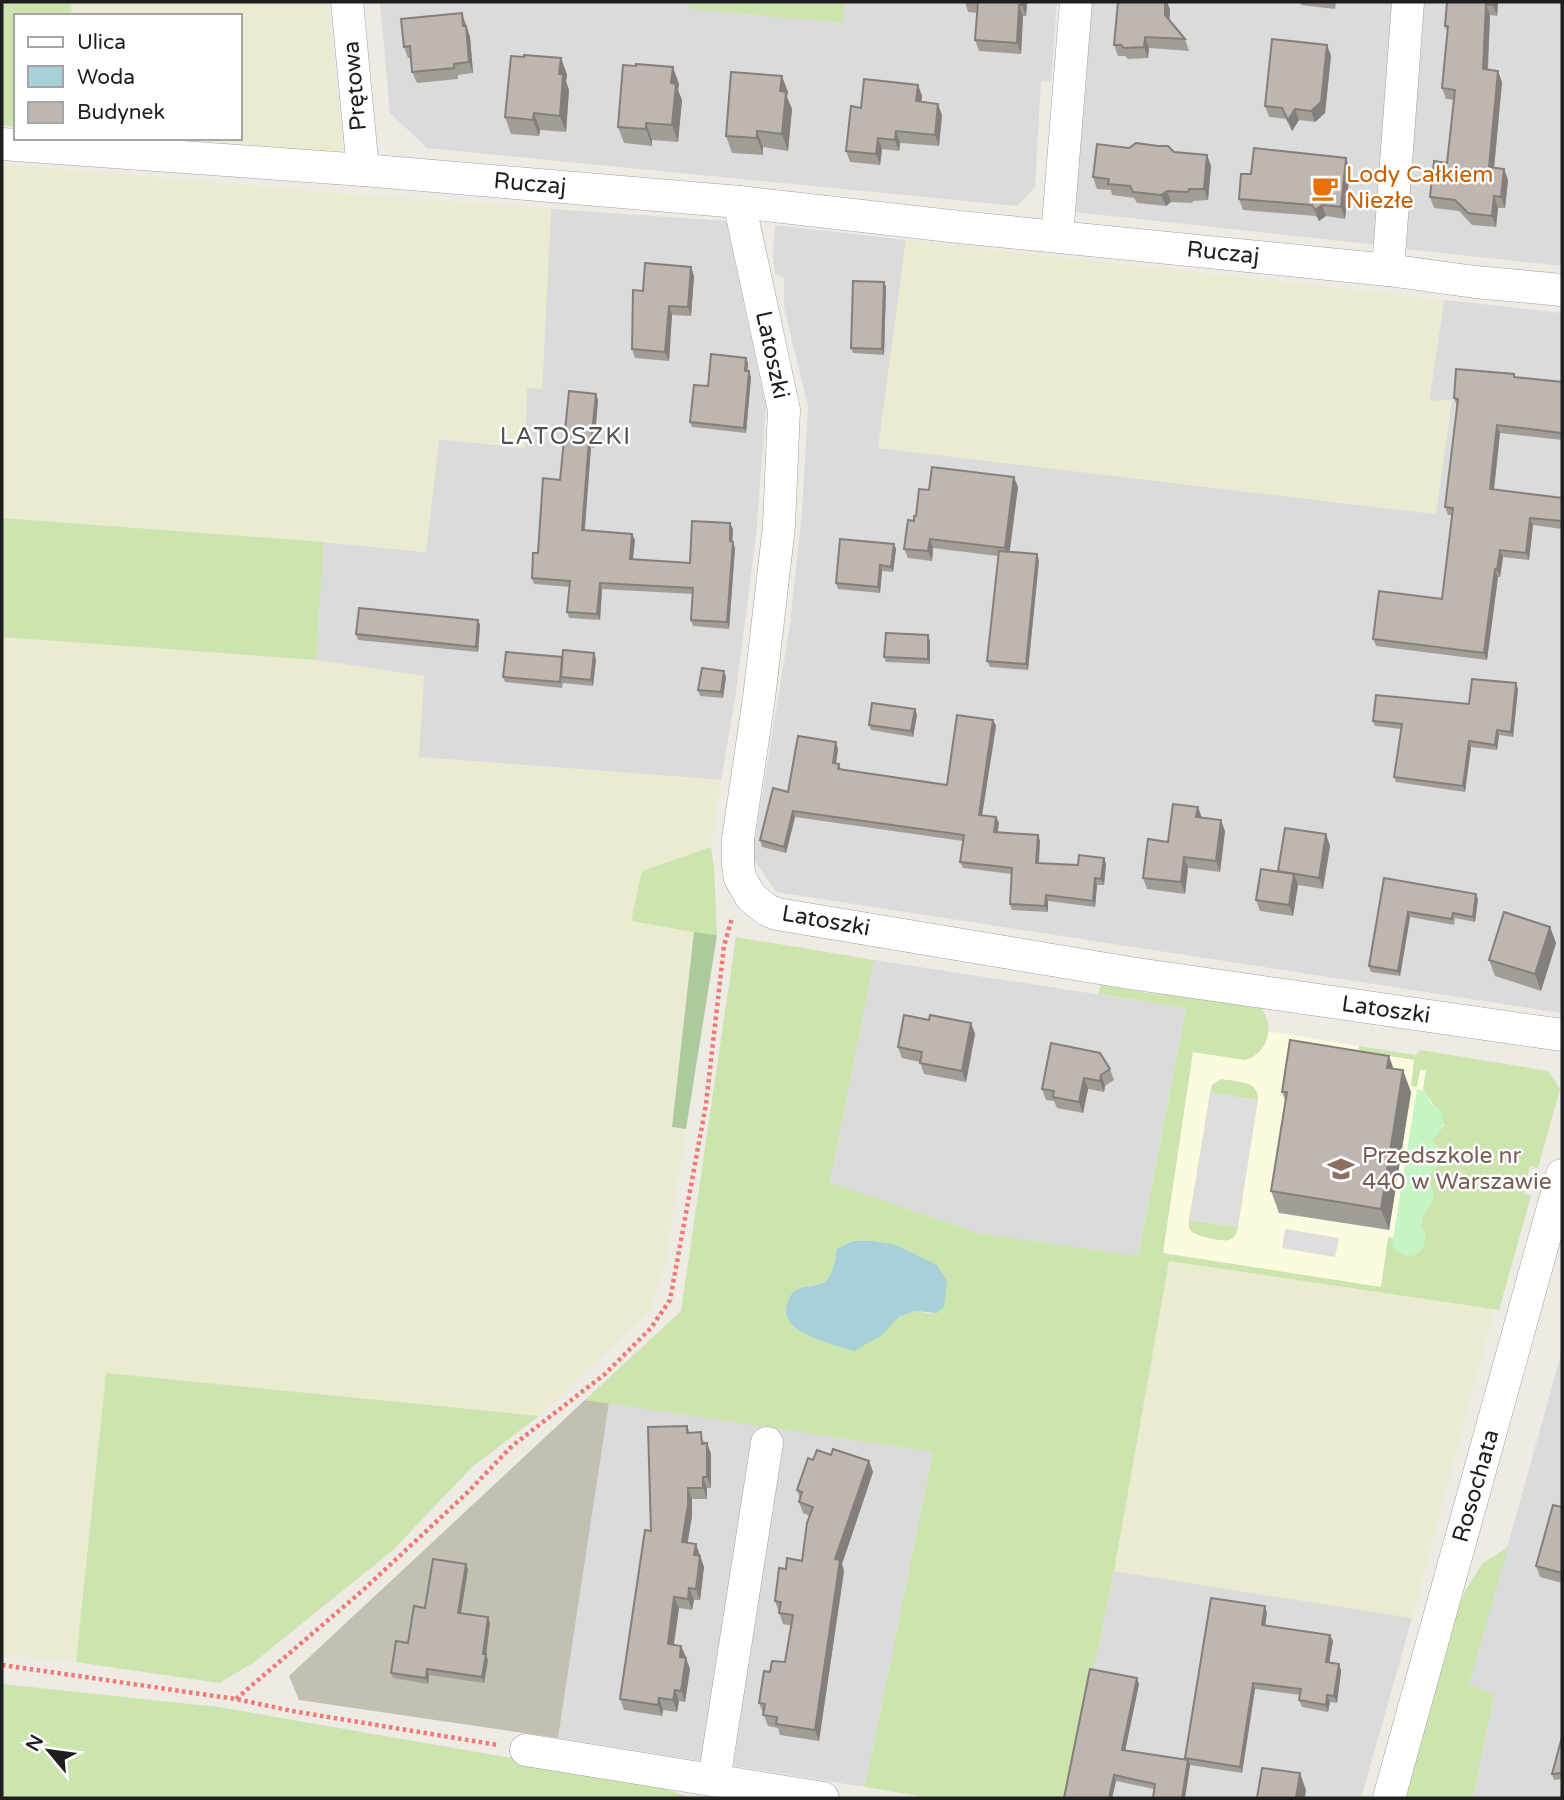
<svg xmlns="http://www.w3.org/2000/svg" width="1564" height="1800" font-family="'Varela Round',sans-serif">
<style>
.residential{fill:#dcdbdb}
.education{fill:#fcfbdf}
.construction{fill:#c2c1b1}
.farmland{fill:#ebebd1}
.grass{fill:#cce4ae;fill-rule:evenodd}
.forest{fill:#adca9c}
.park{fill:#c5f5c5}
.parking{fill:#dedede}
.water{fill:#a8d0d8}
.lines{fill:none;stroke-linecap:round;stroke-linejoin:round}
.minor-casing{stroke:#a2a2a2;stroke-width:33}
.path{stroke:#ef7a75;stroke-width:4.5;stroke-dasharray:3.5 3.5;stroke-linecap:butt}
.minor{stroke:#fff;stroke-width:32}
.wall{fill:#a39d98}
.shaded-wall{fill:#857f7c}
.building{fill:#beb6b1;stroke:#857f7c;stroke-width:2}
.labels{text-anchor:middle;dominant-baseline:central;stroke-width:5;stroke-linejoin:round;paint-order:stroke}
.street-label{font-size:23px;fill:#1e1e1e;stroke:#fff}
.food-label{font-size:23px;fill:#c56008;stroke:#fff;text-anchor:start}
.education-label{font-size:23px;fill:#785e54;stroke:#fff;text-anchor:start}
.neighbourhood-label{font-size:24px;letter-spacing:2px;fill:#515151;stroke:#fff}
</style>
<rect width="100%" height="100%" fill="#eeeae4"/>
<g class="residential">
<polygon points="380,2 690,2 690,9 843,23 845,2 1057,2 1051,82 1041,81 1035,187 1017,206 427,148 390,113"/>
<polygon points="1091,2 1396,2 1379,245 1075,212"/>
<polygon points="1423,2 1562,2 1562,266 1406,249"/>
<polygon points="551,209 726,221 766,407 756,536 735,699 721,780 418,757 423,676 316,660 324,542 426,552 439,439 525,448 527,388 542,388"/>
<polygon points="775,225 906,240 879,448 1435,514 1452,400 1429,402 1444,300 1562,313 1562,1013 776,892 752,857 790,625 802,512 808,406 784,307 784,278 775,274 773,255"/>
<polygon points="874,960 1186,1008 1138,1256 978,1233 830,1182"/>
<polygon points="1562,1351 1562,1798 1473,1798 1494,1695 1469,1684"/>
<polygon points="609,1403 933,1452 865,1787 733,1766 736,1749 719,1745 702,1761 558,1738"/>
<polygon points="1114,1571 1412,1618 1361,1798 1067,1798"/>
</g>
<polygon class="education" points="1186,1008 1261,1030 1546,1076 1485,1308 1138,1256"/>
<polygon class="construction" points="585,1400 609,1403 558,1738 299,1700 289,1676"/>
<g class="farmland">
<polygon points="71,2 328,2 343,149 323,153 150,138 240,138 240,16 72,16"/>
<polygon points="2,164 347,194 551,209 542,389 527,388 525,448 439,439 426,552 324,542 2,518"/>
<polygon points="906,240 1444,300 1429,401 1452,400 1436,514 878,448"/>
<polygon points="2,637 316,660 424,676 419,757 721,780 711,847 642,871 631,920 694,932 672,1127 686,1129 664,1270 650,1311 539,1416 106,1374 76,1662 2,1654"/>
<polygon points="1169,1261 1494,1309 1412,1618 1114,1571"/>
</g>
<g class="grass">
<polygon points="2,2 71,2 72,16 16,16 16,127 2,125"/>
<polygon points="690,2 845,2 843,23 689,9"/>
<polygon points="2,518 324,542 316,660 2,637"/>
<polygon points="711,847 714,867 717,935 694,932 631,921 642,871"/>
<path d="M 736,937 L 874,960 L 830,1182 L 978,1233 L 1138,1256 L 1186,1008 L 1098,994 L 1101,985 L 1154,994 L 1162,993 L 1260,1007 C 1276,1025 1268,1054 1245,1060 L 1193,1052 L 1163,1253 L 1381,1287 L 1388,1237 L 1393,1238 L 1393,1248 L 1421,1226 L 1423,1214 C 1434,1204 1436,1191 1427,1180 L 1428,1175 L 1437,1166 L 1438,1148 L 1432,1139 L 1444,1125 C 1438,1115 1430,1096 1423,1090 L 1426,1070 L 1420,1070 L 1417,1087 L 1411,1086 L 1414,1060 L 1359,1051 L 1359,1046 L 1416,1055 L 1421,1050 L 1548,1071 L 1560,1089 L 1538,1168 L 1530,1166 L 1523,1193 L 1531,1196 L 1499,1310 L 1169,1261 L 1114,1571 L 1067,1798 L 931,1798 L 865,1787 L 933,1452 L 585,1400 L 681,1311 ZM 853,1241 L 873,1241 L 933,1314 L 915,1311 L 899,1317 L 882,1335 L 785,1314 C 786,1302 791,1291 803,1287 C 811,1284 819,1287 826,1281 C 834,1274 835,1259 837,1249 Z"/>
<path d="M 1221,1079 C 1237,1082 1259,1080 1258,1100 L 1237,1097 L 1218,1224 L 1238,1227 C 1237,1233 1235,1238 1229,1240 C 1222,1242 1196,1236 1191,1231 C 1188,1226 1189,1224 1189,1220 L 1210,1223 L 1230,1096 L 1210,1093 L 1212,1085 Z"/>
<polygon points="106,1373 539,1416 472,1467 393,1550 253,1663 219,1683 76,1662"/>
<polygon points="1508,1547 1469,1684 1494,1695 1473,1798 1402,1798 1452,1623 1465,1591 1483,1563"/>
<polygon points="2,1684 218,1707 638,1780 692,1798 2,1798"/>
</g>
<polygon class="forest" points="694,932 717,935 686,1129 672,1127"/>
<path class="park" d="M 1417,1089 L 1426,1092 L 1431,1104 L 1441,1110 C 1447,1128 1440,1127 1432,1139 C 1437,1147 1443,1157 1437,1166 C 1434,1172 1429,1173 1427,1180 L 1433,1191 L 1433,1196 L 1431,1205 L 1423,1214 L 1421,1226 C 1435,1246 1411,1270 1392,1246 Z"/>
<g class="parking">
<polygon points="1210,1093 1258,1100 1238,1227 1189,1220"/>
<polygon points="1285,1229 1339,1238 1335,1257 1282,1248"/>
</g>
<path class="water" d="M 853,1241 L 873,1241 L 896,1245 L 937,1265 L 947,1281 L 944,1307 L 937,1313 L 915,1311 L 899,1317 L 882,1335 L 854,1351 C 836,1345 781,1333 786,1308 C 787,1304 789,1296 793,1293 C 802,1283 818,1289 827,1280 C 834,1272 835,1259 837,1249 Z"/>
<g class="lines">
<defs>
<g id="minor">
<polyline points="347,2 363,170"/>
<polyline points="2,144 363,170 739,202 959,227 1388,270 1475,282 1562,290"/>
<polyline points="739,202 784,410 779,526 759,698 738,839 738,866 740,878 751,897 767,910 777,914 1130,973 1562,1035"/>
<polyline points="1057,236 1076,2"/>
<polyline points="1388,270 1408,2"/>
<polyline points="526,1750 823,1798"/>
<polyline points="714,1780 767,1443"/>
<polyline points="1389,1798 1562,1175"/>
</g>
</defs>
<use href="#minor" class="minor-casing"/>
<g class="path">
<polyline points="2,1665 236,1699 292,1711 498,1745"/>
<polyline points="236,1699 362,1591 467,1493 512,1446 605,1374 651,1328 670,1300 706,1104 724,946 732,918"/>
</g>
<use href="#minor" class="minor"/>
</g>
<g class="wall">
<polygon points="965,2 1027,2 1026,16 1023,16 1021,54 979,51 975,40 977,13 968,12"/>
<polygon points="1300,2 1336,2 1335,9 1301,5"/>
<polygon points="1447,2 1498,2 1497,16 1490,15 1488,70 1502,82 1494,168 1504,169 1508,180 1505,208 1498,208 1496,227 1472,225 1459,211 1434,208 1430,197 1447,163 1454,100 1446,99 1442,88 1448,33 1445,26"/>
<polygon points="1170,9 1169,21 1185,39 1189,51 1149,48 1148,58 1128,59 1125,56 1118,56 1114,45"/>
<polygon points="466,24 470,37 473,73 458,75 458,79 417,83 412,72 411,58 408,58 404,47"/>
<polygon points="1327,45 1331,56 1325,113 1315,122 1299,120 1292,131 1286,119 1269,117 1265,106"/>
<polygon points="561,58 567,75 566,81 569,90 566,132 540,130 539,136 511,134 505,117"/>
<polygon points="679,84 678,90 682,100 678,142 652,140 652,146 624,143 618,127"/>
<polygon points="918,85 922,96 921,102 942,115 939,146 900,143 899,151 882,149 880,165 850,162 846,151 861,108"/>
<polygon points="788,92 787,97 792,109 788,151 763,147 763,155 732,153 726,136"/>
<polygon points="1174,152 1207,155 1211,166 1208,200 1193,201 1192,203 1171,202 1166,206 1137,203 1134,198 1112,195 1111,190 1097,189 1093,177"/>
<polygon points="1350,169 1345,219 1326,216 1319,221 1316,216 1243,210 1239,199 1251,174"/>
<polygon points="691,267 694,276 691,316 672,315 669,361 635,358 632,349 643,291"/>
<polygon points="884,282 886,287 884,355 853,353 851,348"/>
<polygon points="748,363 747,371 751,377 746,433 692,427 690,422 708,386"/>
<polygon points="1514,374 1515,377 1562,382 1562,440 1500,433 1494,490 1562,498 1562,529 1533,525 1529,560 1503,557 1500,577 1498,577 1487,660 1376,646 1373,639 1442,599 1452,515 1448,515 1445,507 1457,406 1454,398"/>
<polygon points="596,394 598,400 594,448 591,447 585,530 635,540 633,559 690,563 733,529 732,542 735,548 729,629 693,626 691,620 693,594 602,589 600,620 569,618 567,612 570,587 534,584 532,578 560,480"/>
<polygon points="1018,487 1009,552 1039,560 1028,670 990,667 987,661 998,556 933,548 932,561 908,558 904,549 916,516 929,490"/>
<polygon points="894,544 896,549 893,572 882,571 880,593 838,589 836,583"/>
<polygon points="478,620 480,625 478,652 358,640 356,634"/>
<polygon points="930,641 930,664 886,662 884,657"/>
<polygon points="562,657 596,659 593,686 563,683 562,688 505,682 503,677"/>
<polygon points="726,677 723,698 700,696 698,690"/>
<polygon points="1518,689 1513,737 1499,735 1497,750 1471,747 1465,792 1396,782 1394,777 1401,729 1375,726 1373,721 1469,704"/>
<polygon points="915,709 917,715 913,737 871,730 869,725"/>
<polygon points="993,720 996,726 982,816 996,817 999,823 997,832 1038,835 1040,841 1039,863 1078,865 1106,864 1104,885 1097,885 1095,907 1048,901 1048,912 1012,910 1010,904 1012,874 963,868 960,862 963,841 795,817 786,853 762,847 760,840 788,792 838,749 836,764 839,764 841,769 947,785"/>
<polygon points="1202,818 1225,831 1220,872 1188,868 1185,894 1147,889 1143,878 1168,842"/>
<polygon points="1326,834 1330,846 1323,889 1298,885 1293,916 1260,911 1256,900"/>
<polygon points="1384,878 1478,899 1475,922 1455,918 1454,925 1410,917 1400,976 1371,972 1369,966"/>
<polygon points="1550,927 1556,943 1541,991 1495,976 1489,960"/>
<polygon points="929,1020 971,1023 975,1034 966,1082 924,1074 920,1062 902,1058 898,1047"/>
<polygon points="1110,1069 1114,1080 1105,1086 1104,1092 1088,1089 1083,1113 1057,1108 1054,1101 1046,1100 1042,1089"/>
<polygon points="1394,1069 1411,1092 1389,1230 1279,1213 1271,1191 1286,1102 1282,1092"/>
<polygon points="687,1426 690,1433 707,1443 711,1454 711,1488 707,1488 707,1499 692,1499 692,1516 687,1543 696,1544 704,1567 700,1600 694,1600 692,1610 679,1608 674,1645 681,1646 690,1669 685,1702 679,1701 677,1712 663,1710 662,1716 624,1710 620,1699 651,1531"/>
<polygon points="831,1455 869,1461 873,1472 842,1564 844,1571 819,1741 780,1735 778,1728 768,1726 759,1703 770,1672 785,1662 792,1626 783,1624 775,1601 786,1569 802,1561 810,1516 803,1513 799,1502 800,1499 797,1490 813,1460"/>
<polygon points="1562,1507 1562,1583 1540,1577 1536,1566"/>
<polygon points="468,1569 461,1613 490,1623 486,1655 488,1660 484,1683 429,1675 428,1684 393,1678 391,1673 408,1643 425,1608"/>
<polygon points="1267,1613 1265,1625 1333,1641 1329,1663 1339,1664 1341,1671 1337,1703 1330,1702 1328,1712 1302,1707 1299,1700 1300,1695 1255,1689 1242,1773 1190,1765 1185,1798 1153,1798 1154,1789 1116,1781 1112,1798 1064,1798 1139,1684 1125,1751 1186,1759 1185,1758"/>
<polygon points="1562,1737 1562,1779 1554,1780 1552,1774"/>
</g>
<g class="shaded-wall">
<polygon points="1022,2 1027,2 1026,16 1022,5"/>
<polygon points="1165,2 1167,2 1170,9 1169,27 1165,15"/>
<polygon points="1494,2 1498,2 1497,16 1493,5"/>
<polygon points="1486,4 1490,15 1487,80 1483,69"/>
<polygon points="1019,5 1023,16 1021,54 1017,43"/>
<polygon points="462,13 470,37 473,73 469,62"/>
<polygon points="1145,37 1149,48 1148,58 1144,47"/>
<polygon points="1327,45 1331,56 1325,113 1315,122 1311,111"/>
<polygon points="561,58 567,75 566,81 569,90 566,132 560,116 559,74"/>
<polygon points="673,67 679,84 678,90 682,100 678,142 672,125 671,83"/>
<polygon points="1498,71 1502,82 1493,179 1489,167"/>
<polygon points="782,76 788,92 787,97 792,109 788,151 782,134 780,91"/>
<polygon points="918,85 922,96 920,113 916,101"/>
<polygon points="938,104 942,115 939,146 935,135"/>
<polygon points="1295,109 1299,120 1292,131 1288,120"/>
<polygon points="534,113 540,130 539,136 533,120"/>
<polygon points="646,123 652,140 652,146 646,129"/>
<polygon points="757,131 763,147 763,155 757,138"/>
<polygon points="896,131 900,143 899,151 895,140"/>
<polygon points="878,138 882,149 880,165 876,154"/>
<polygon points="1207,155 1211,166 1208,200 1204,189"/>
<polygon points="1346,158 1350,169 1345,219 1341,207"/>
<polygon points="1504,169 1508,180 1505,208 1501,197"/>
<polygon points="1167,191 1171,202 1166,206 1161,195"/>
<polygon points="1494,196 1498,208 1496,227 1492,216"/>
<polygon points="1322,205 1326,216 1319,221 1315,210"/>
<polygon points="691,267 694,276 691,316 688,307"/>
<polygon points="884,282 886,287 884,355 882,349"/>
<polygon points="669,306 672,315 669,361 665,352"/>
<polygon points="746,358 748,363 747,376 745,371"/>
<polygon points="749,371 751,377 746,433 744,428"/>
<polygon points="596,394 598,400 594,448 591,442"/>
<polygon points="1497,425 1500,433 1493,497 1490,489"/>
<polygon points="589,441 591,447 584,536 582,530"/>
<polygon points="1014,477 1018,487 1009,557 1005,548"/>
<polygon points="1530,518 1533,525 1529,560 1526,553"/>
<polygon points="730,523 733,529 732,547 730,541"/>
<polygon points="632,534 635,540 632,565 630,559"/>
<polygon points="930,539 933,548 932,561 928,551"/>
<polygon points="733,542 735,548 729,629 727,622"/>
<polygon points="894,544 896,549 893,572 891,567"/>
<polygon points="1500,550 1503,557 1500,577 1497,570"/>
<polygon points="1037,554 1039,560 1028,670 1026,664"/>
<polygon points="880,565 882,571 880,593 878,587"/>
<polygon points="1495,569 1498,577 1487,660 1484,653"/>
<polygon points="600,583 602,589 600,620 597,614"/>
<polygon points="478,620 480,625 478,652 476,647"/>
<polygon points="928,635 930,641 930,664 928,659"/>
<polygon points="594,653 596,659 593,686 591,680"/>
<polygon points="724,671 726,677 723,698 721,692"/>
<polygon points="1516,683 1518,689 1513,737 1511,732"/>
<polygon points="915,709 917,715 913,737 911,731"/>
<polygon points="993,720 996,726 981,821 979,815"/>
<polygon points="1497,730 1499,735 1497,750 1495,745"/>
<polygon points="1469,741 1471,747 1465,792 1463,786"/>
<polygon points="836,742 838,749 835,769 833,763"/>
<polygon points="1198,807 1202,818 1196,817"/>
<polygon points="793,811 795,817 786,853 784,847"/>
<polygon points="996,817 999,823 997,838 994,832"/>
<polygon points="1221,820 1225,831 1220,872 1216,861"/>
<polygon points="1326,834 1330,846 1323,889 1319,878"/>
<polygon points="1038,835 1040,841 1038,869 1036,863"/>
<polygon points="1184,857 1188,868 1185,894 1181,882"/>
<polygon points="1104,858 1106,864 1104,885 1101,879"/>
<polygon points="1294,874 1298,885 1293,916 1289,905"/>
<polygon points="1095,878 1097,885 1095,907 1093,901"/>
<polygon points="1476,894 1478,899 1475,922 1473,917"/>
<polygon points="1046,895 1048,901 1048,912 1045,906"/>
<polygon points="1408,912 1410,917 1400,976 1398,971"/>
<polygon points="1550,927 1556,943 1541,991 1535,974"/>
<polygon points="971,1023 975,1034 966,1082 962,1071"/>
<polygon points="1389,1056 1397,1078 1387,1068"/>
<polygon points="1403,1070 1411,1092 1389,1230 1381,1209"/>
<polygon points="1101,1075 1105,1086 1104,1092 1100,1081"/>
<polygon points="1084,1078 1088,1089 1083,1113 1079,1102"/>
<polygon points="707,1443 711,1454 711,1488 707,1477"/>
<polygon points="869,1461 873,1472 842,1564 844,1571 819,1741 815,1730 835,1559"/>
<polygon points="703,1477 707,1488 707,1499 703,1488"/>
<polygon points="688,1488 692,1499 692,1516 686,1553 682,1542"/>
<polygon points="696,1544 700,1556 694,1555"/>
<polygon points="700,1556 704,1567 700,1600 696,1589"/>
<polygon points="466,1564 468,1569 460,1618 458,1613"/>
<polygon points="689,1588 694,1600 692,1610 688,1599"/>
<polygon points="674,1597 679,1608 672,1655 668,1644"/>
<polygon points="1265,1606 1267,1613 1264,1632 1262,1625"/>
<polygon points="488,1617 490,1623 486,1655 488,1660 484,1683 482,1677 483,1654"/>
<polygon points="1330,1635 1333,1641 1328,1669 1326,1662"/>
<polygon points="681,1646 686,1657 684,1668 680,1657"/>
<polygon points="686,1658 690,1669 685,1702 681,1691"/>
<polygon points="1339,1664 1341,1671 1337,1703 1334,1696"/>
<polygon points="427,1669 429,1675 428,1684 426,1678"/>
<polygon points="1137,1678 1139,1684 1124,1756 1122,1750"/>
<polygon points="1253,1683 1255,1689 1242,1773 1240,1767"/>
<polygon points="675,1690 679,1701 677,1712 673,1700"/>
<polygon points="1327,1695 1330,1702 1328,1712 1326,1705"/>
<polygon points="659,1698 663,1710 662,1716 658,1705"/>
<polygon points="1188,1760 1190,1765 1185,1798 1182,1798"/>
<polygon points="1300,1773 1306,1790 1305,1798 1296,1798"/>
<polygon points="1114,1775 1116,1781 1112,1798 1109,1798"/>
</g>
<g class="building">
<polygon points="976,2 1022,2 1022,5 1019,5 1017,43 975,40 978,2"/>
<polygon points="1118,2 1165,2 1165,15 1185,39 1145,37 1144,47 1124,48 1121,45 1114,45"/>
<polygon points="1447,2 1494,2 1493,5 1486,4 1483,69 1498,71 1489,167 1504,169 1501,197 1494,196 1492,216 1468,213 1455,200 1430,197 1434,161 1447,163 1455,90 1442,88 1448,26 1445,26"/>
<polygon points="462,13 463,26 466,26 469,62 454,64 454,68 412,72 410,46 404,47 401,19"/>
<polygon points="1272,39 1327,45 1321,102 1311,111 1295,109 1288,120 1282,108 1265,106"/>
<polygon points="524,55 561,58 559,74 563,74 560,116 534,113 533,120 505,117 511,56 524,57"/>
<polygon points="636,64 673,67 671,83 676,84 672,125 646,123 646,129 618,127 623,65 636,66"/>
<polygon points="731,72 782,76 780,91 786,92 782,134 757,131 757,138 726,136"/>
<polygon points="864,79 918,85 916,101 938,104 935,135 896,131 895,140 878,138 876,154 846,151 851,106 861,108"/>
<polygon points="1136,143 1158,146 1168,146 1174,152 1207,155 1204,189 1189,189 1188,192 1167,191 1161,195 1133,192 1130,186 1108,184 1109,179 1093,177 1097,144 1129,148"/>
<polygon points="1254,148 1346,158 1341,207 1322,205 1315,210 1312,205 1239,199 1241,174 1251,174"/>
<polygon points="645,263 691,267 688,307 669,306 665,352 632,349 633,290 643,291"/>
<polygon points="853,281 884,282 882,349 851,348"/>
<polygon points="711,354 746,358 745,371 749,371 744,428 690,422 694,385 708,386"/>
<polygon points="1456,369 1514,374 1514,377 1562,382 1562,433 1497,425 1490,489 1562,498 1562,521 1530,518 1526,553 1500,550 1497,570 1495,569 1484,653 1373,639 1379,591 1442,599 1453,508 1445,507 1458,399 1454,398"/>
<polygon points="569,391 596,394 591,442 589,441 582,530 632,534 630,559 690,563 692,521 730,523 730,541 733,542 727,622 691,620 693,588 600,583 597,614 567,612 570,581 532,578 533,553 538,553 543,478 560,480"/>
<polygon points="932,467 1014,477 1005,548 930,539 928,551 904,549 908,520 914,521 914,516 916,516 919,489 929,490"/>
<polygon points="840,539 894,544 891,567 880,565 878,587 836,583"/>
<polygon points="999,551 1037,554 1026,664 987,661"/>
<polygon points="359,608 478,620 476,647 356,634"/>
<polygon points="886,633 928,635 928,659 884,657"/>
<polygon points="563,650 594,653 591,680 561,677"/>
<polygon points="506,652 562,657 560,682 503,677"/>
<polygon points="702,668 724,671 721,692 698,690"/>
<polygon points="1472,679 1516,683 1511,732 1497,730 1495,745 1469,741 1463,786 1394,777 1402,724 1373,721 1376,695 1469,704"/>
<polygon points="872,703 915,709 911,731 869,725"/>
<polygon points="957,715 993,720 979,815 996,817 994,832 1038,835 1036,863 1078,865 1079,855 1104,858 1101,879 1095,878 1093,901 1046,895 1045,906 1010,904 1012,868 960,862 964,835 793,811 784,847 760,840 773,788 788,792 798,736 836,742 833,763 839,764 838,769 947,785"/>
<polygon points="1173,804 1198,807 1196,817 1221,820 1216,861 1184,857 1181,882 1143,878 1148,839 1168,842"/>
<polygon points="1285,828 1326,834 1319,878 1278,871"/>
<polygon points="1261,869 1294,874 1289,905 1256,900"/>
<polygon points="1384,878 1476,894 1473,917 1453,913 1452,919 1408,912 1398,971 1369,966"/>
<polygon points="1504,912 1550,927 1535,974 1489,960"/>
<polygon points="904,1015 929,1020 930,1015 971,1023 962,1071 920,1063 922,1052 898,1047"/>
<polygon points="1290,1040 1389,1056 1387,1068 1403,1070 1381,1209 1271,1191 1287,1092 1282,1092"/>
<polygon points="1051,1043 1100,1053 1110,1069 1101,1075 1100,1081 1084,1078 1079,1102 1053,1097 1054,1091 1042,1089"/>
<polygon points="687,1426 687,1433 701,1432 702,1444 707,1443 707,1477 703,1477 703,1488 688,1488 688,1505 682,1542 696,1544 694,1555 700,1556 696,1589 689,1588 688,1599 674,1597 668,1644 681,1646 680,1657 686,1658 681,1691 675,1690 673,1700 659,1698 658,1705 620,1699 645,1530 651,1531 648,1427"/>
<polygon points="833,1449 869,1461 835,1559 840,1560 815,1730 776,1724 777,1717 763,1715 765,1704 759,1703 764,1671 770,1672 772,1661 785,1662 793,1615 779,1613 781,1602 775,1601 779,1568 786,1569 787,1558 802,1561 807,1523 813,1507 799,1502 802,1492 797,1490 808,1458 813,1460 817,1450 831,1455"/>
<polygon points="1553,1505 1562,1507 1562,1573 1536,1566"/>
<polygon points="433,1559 466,1564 458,1613 488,1617 483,1654 486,1654 482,1677 427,1669 426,1678 391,1673 396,1641 408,1643 414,1606 425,1608"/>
<polygon points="1211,1598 1265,1606 1262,1625 1330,1635 1326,1662 1339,1664 1334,1696 1327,1695 1326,1705 1299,1700 1301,1689 1253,1683 1240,1767 1185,1758"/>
<polygon points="1090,1669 1137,1678 1122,1750 1188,1760 1182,1798 1153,1798 1155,1784 1114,1775 1109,1798 1064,1798"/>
<polygon points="1562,1737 1562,1773 1552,1774"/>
<polygon points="1262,1768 1300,1773 1296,1798 1257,1798"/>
</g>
<defs>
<symbol id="cafe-bare" viewBox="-9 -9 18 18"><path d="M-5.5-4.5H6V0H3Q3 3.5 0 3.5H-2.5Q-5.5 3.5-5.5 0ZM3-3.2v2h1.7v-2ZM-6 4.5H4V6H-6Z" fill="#e8710a" stroke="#fff" stroke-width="2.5" paint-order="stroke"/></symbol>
<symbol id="school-bare" viewBox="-9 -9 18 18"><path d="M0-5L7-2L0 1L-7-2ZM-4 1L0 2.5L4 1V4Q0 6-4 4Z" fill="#8d6e63" stroke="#fff" stroke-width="2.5" paint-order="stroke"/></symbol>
</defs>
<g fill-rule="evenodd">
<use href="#cafe-bare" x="1306" y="169" width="38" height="38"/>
<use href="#school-bare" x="1322" y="1150" width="38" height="38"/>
</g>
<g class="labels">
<g class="street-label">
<text transform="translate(355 86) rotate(-95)">Prętowa</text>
<text transform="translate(530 184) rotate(5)">Ruczaj</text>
<text transform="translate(1223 253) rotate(6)">Ruczaj</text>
<text transform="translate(772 355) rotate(78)">Latoszki</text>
<text transform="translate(826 921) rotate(10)">Latoszki</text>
<text transform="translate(1386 1010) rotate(8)">Latoszki</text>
<text transform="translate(1476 1486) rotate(-74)">Rosochata</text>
</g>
<g class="food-label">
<text x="1346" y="175">Lody Całkiem<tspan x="1346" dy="26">Niezłe</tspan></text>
</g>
<g class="education-label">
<text x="1362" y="1156">Przedszkole nr<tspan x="1362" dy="26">440 w Warszawie</tspan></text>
</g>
<g class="neighbourhood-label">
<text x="566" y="436">LATOSZKI</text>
</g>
</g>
<rect width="1564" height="1800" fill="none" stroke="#1e1e1e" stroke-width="7"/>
<rect x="14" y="14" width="228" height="126" fill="#ffffff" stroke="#a5a5a5" stroke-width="2"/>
<rect x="28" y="37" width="35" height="10" fill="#ffffff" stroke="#a5a5a5" stroke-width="2"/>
<text x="77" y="49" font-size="21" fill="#1e1e1e">Ulica</text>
<rect x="28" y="66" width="35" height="21" fill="#a8d0d8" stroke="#a5a5a5" stroke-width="2"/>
<text x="77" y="84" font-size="21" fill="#1e1e1e">Woda</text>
<rect x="28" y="102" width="35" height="21" fill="#beb6b1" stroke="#a5a5a5" stroke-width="2"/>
<text x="77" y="119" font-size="21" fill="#1e1e1e">Budynek</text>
<g transform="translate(49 1751) rotate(299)" stroke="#ffffff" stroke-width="5" paint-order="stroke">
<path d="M0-5L12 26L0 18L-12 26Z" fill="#1e1e1e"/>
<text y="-10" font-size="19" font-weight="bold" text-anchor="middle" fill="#1e1e1e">N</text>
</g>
</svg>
